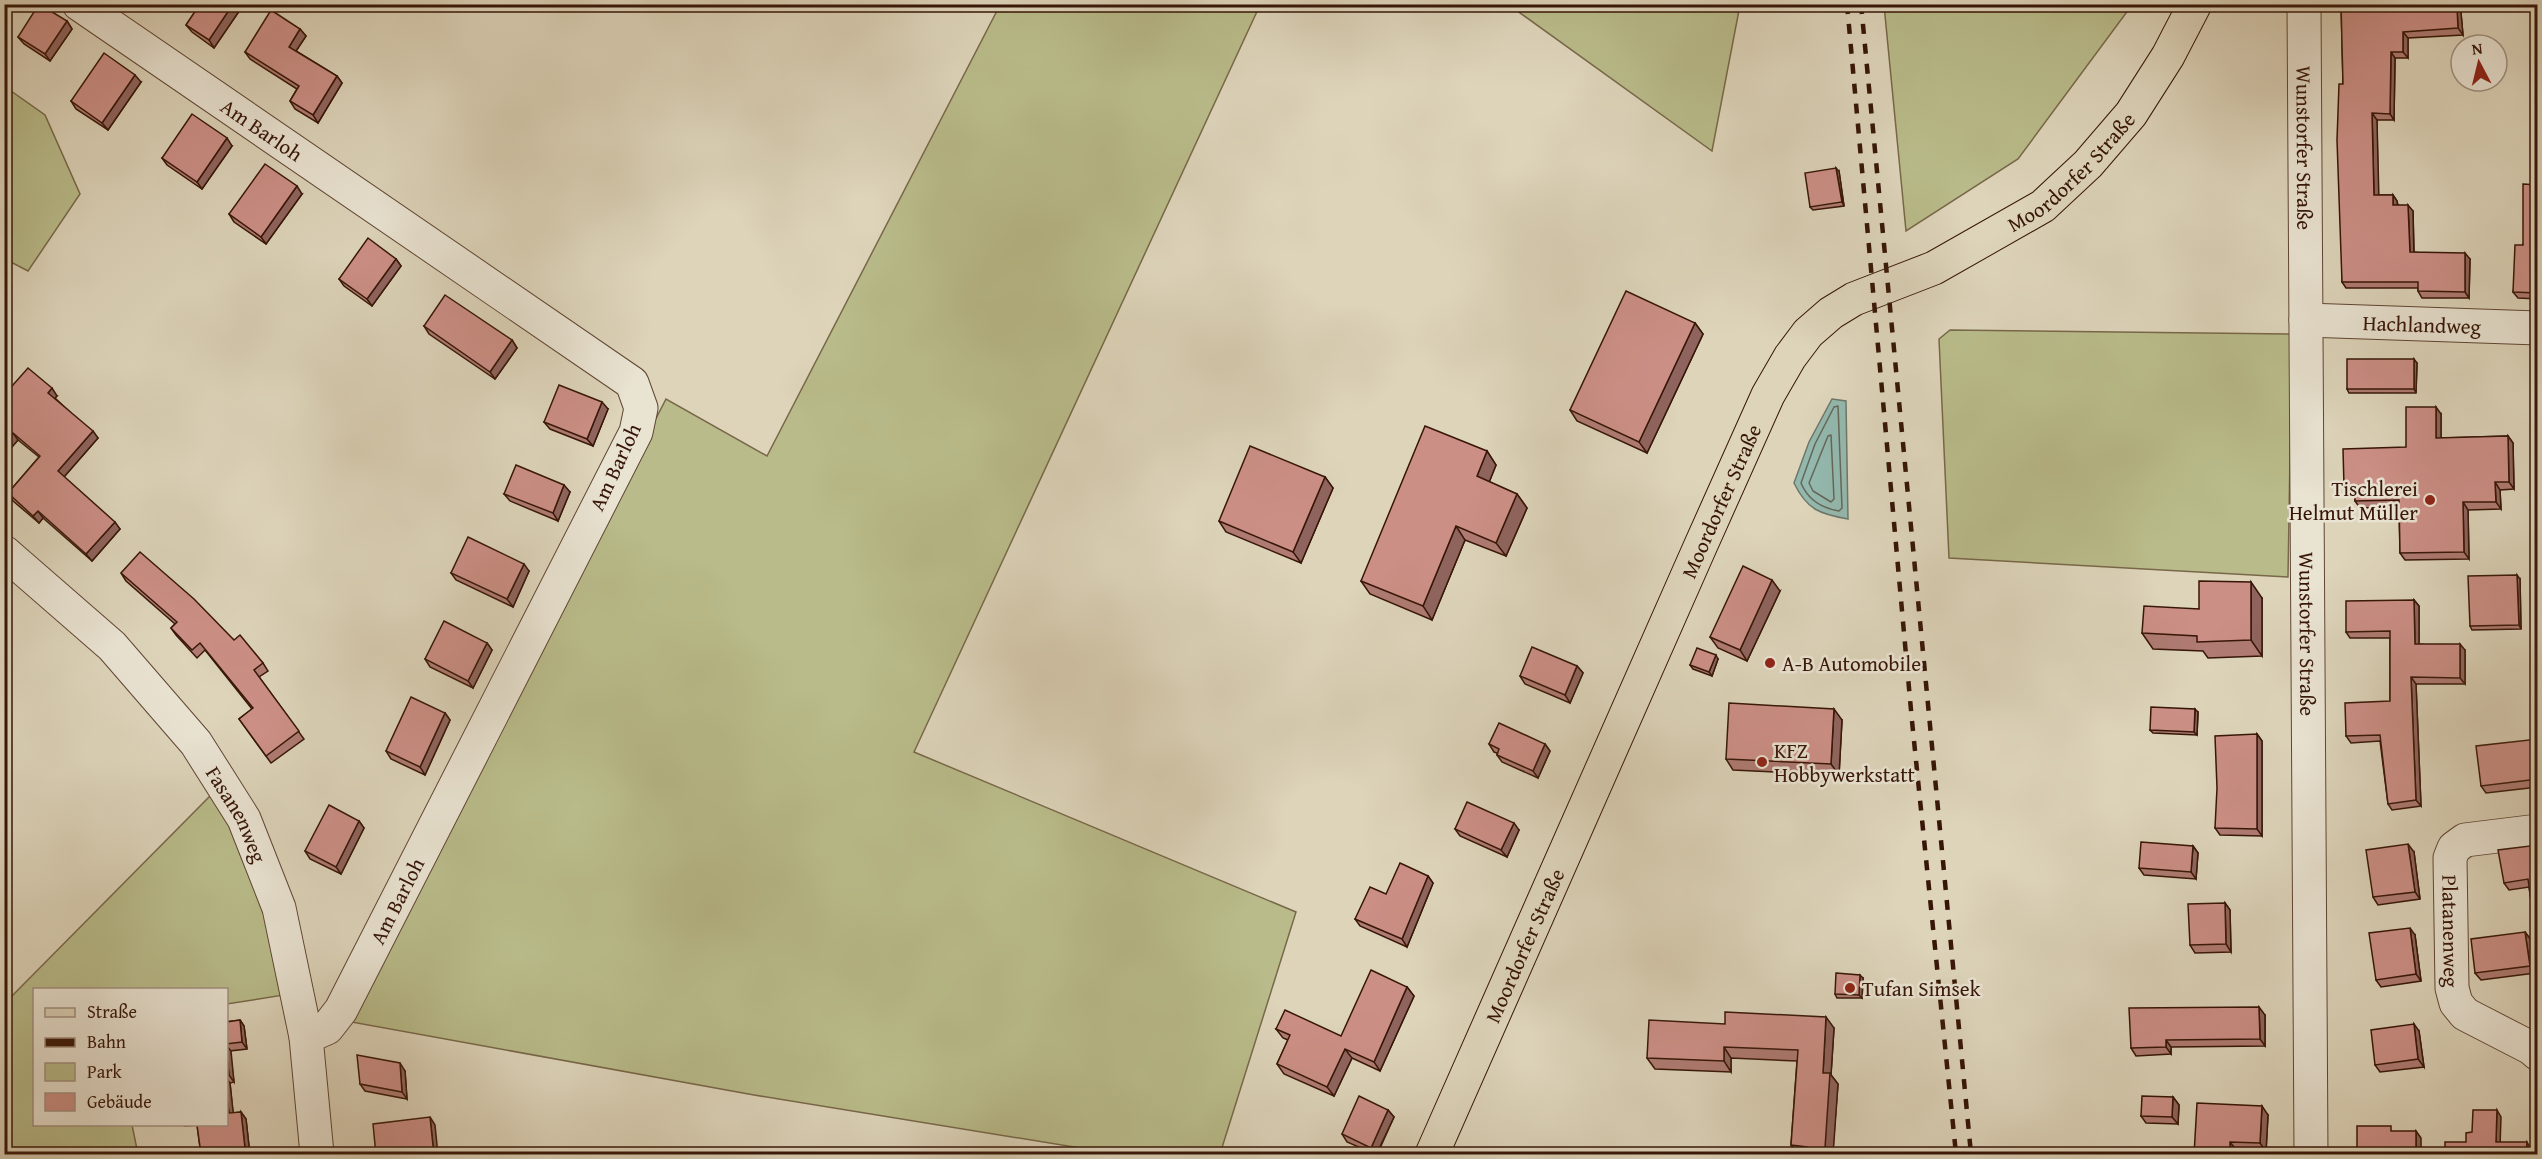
<svg xmlns="http://www.w3.org/2000/svg" width="2542" height="1159" font-family="'Gentium Book Plus',serif">
<style>
.green{fill:#b9bb8a;stroke:#786849;stroke-width:1.5}
.water{fill:#93b8ad;stroke:#6e776b;stroke-width:1.5}
.lines{fill:none;stroke-linecap:round;stroke-linejoin:round}
.shore{stroke:#65675a;stroke-width:1.5}
.minor-casing{stroke:#604634;stroke-width:35}
.major-casing{stroke:#371608;stroke-width:35}
.minor{stroke:#e9e3d2;stroke-width:33}
.major{stroke:#ddd4ba;stroke-width:33}
.rail{stroke:#371608;stroke-width:4.5;stroke-dasharray:10 10;stroke-linecap:butt}
.wall{fill:#af7b73;stroke:#371608;stroke-width:1.5}
.shaded-wall{fill:#8f645e;stroke:#371608;stroke-width:1.5}
.building{fill:#cc8f86;stroke:#371608;stroke-width:1.5}
.poi-dot{fill:#8f2418;stroke:#e9e3d2;stroke-width:2}
.labels{text-anchor:middle;dominant-baseline:central;stroke-width:5;stroke-linejoin:round;paint-order:stroke}
.street-label{font-size:21px;fill:#371608;stroke:#e9e3d2}
.poi-label{font-size:21px;fill:#371608;stroke:#e9e3d2;text-anchor:start}
</style>
<rect width="100%" height="100%" fill="#ddd4ba"/>
<filter id="stains"><feTurbulence type="fractalNoise" baseFrequency=".00333" numOctaves="4"/><feColorMatrix values="0 0 0 0 .2 0 0 0 0 .09 0 0 0 0 .02 0 0 0 .5 -.17"/></filter>
<radialGradient id="worn" r=".72"><stop offset=".6" stop-color="#630" stop-opacity="0"/><stop offset="1" stop-color="#630" stop-opacity=".3"/></radialGradient>
<g class="green">
<polygon points="1000,5 1260,5 914,752 1296,912 1220,1154 1117,1154 754,1095 346,1021 666,399 767,456"/>
<polygon points="1509,5 1740,5 1712,151"/>
<polygon points="1884,5 1884,4 2132,5 2018,159 1906,231"/>
<polygon points="4,86 45,115 80,194 28,271 5,259"/>
<polygon points="1950,330 2292,334 2288,577 1949,558 1939,339"/>
<polygon points="213,793 231,822 266,909 284,995 227,1004 226,990 34,990 34,1124 132,1125 138,1154 5,1154 5,1003"/>
</g>
<path class="water" d="M 1832,399 L 1846,401 L 1848,519 C 1820,514 1807,510 1794,483 L 1809,442 Z"/>
<g class="lines">
<g class="shore">
<path d="M 1838,406 L 1842,508 L 1839,511 C 1821,508 1808,500 1801,483 L 1815,444 L 1834,407 Z"/>
<polygon points="1831,435 1834,499 1831,502 1813,491 1809,483 1828,436"/>
</g>
<defs>
<g id="minor">
<path id="s1" d="M 79,4 L 632,383 L 641,408 L 636,432 L 341,1010 L 327,1028 L 306,1037"/>
<path id="s2" d="M 2304,4 L 2311,1154"/>
<path id="s3" d="M 2306,320 L 2538,328"/>
<path id="s4" d="M 4,552 L 112,646 L 196,743 L 244,819 L 279,908 L 306,1037 L 317,1154"/>
<path id="s5" d="M 2538,831 L 2465,840 L 2454,848 L 2450,858 L 2452,988 L 2456,1003 L 2465,1014 L 2531,1048 L 2538,1054"/>
</g>
<g id="major">
<path id="s6" d="M 1432,1154 L 1700,547 L 1768,395 L 1790,357 L 1808,333 L 1831,313 L 1854,299 L 1934,268 L 2043,206 L 2088,164 L 2131,114 L 2168,56 L 2195,4"/>
</g>
</defs>
<use href="#minor" class="minor-casing"/>
<use href="#major" class="major-casing"/>
<use href="#minor" class="minor"/>
<use href="#major" class="major"/>
<g class="rail">
<polyline points="1847,4 1912,721 1956,1154"/>
<polyline points="1861,4 1971,1154"/>
</g>
</g>
<g class="wall">
<polygon points="197,4 244,4 214,48 192,32 186,25 199,6"/>
<polygon points="2341,4 2423,4 2423,9 2457,7 2461,13 2463,35 2408,38 2408,58 2395,58 2394,120 2377,120 2378,195 2393,195 2397,201 2398,205 2413,211 2414,252 2470,259 2469,298 2422,298 2418,291 2418,288 2346,288 2342,282 2343,84"/>
<polygon points="67,21 72,29 50,61 24,44 18,37"/>
<polygon points="300,29 306,36 296,51 337,76 342,83 318,123 295,109 290,101 297,89 250,59 245,52"/>
<polygon points="141,82 108,130 76,109 71,101"/>
<polygon points="232,146 202,189 167,165 162,158"/>
<polygon points="1839,171 1844,206 1813,210 1810,207"/>
<polygon points="2538,185 2538,299 2518,298 2513,292 2523,245"/>
<polygon points="302,194 266,244 234,222 229,214"/>
<polygon points="396,259 401,266 372,306 344,286 339,279"/>
<polygon points="1695,323 1703,334 1647,453 1577,421 1570,410"/>
<polygon points="424,326 512,340 517,348 495,379 429,334"/>
<polygon points="2417,363 2416,393 2349,393 2347,389"/>
<polygon points="4,395 57,396 55,398 98,438 64,477 120,529 92,561 43,518 39,523 13,501 8,493 39,457 18,440 4,456"/>
<polygon points="608,409 593,446 550,429 544,422"/>
<polygon points="2441,414 2441,438 2508,436 2513,443 2514,489 2500,490 2501,509 2468,510 2469,559 2405,560 2400,553 2399,507 2360,508 2355,501 2355,494 2349,494 2344,487 2406,447"/>
<polygon points="1487,451 1496,465 1489,482 1517,494 1527,508 1506,556 1465,540 1432,620 1370,594 1361,581"/>
<polygon points="1325,477 1333,488 1301,563 1226,532 1219,521"/>
<polygon points="570,492 558,521 510,501 504,494"/>
<polygon points="529,571 513,607 456,580 451,573"/>
<polygon points="121,573 234,640 263,663 268,671 259,677 304,739 271,763 239,719 252,709 205,650 197,658 176,635 171,628 175,624 126,581"/>
<polygon points="2520,579 2521,629 2472,630 2470,626"/>
<polygon points="1780,591 1747,661 1718,648 1710,637"/>
<polygon points="2262,598 2262,656 2208,658 2203,651 2153,649 2142,633 2199,609"/>
<polygon points="2414,600 2419,606 2419,644 2465,650 2465,684 2416,684 2421,806 2392,810 2388,804 2380,741 2351,743 2346,736 2390,701 2390,638 2350,638 2346,632"/>
<polygon points="487,643 492,650 473,688 430,667 425,659"/>
<polygon points="1718,659 1712,676 1693,669 1690,665"/>
<polygon points="1577,666 1583,673 1570,703 1525,684 1520,676"/>
<polygon points="2198,712 2197,735 2153,733 2150,730"/>
<polygon points="445,713 450,720 425,775 391,759 386,751"/>
<polygon points="1842,720 1839,775 1733,770 1726,759"/>
<polygon points="2257,734 2262,741 2262,836 2220,835 2215,828"/>
<polygon points="2538,739 2538,787 2486,793 2481,786"/>
<polygon points="1489,744 1545,744 1550,751 1538,778 1502,762 1497,755 1497,753 1494,752"/>
<polygon points="359,821 364,828 341,874 310,859 305,851"/>
<polygon points="1455,829 1519,830 1507,857 1460,836"/>
<polygon points="2538,845 2537,915 2532,908 2529,887 2509,890 2504,883"/>
<polygon points="2193,846 2198,853 2196,879 2144,875 2139,868"/>
<polygon points="2414,852 2420,899 2378,905 2373,897"/>
<polygon points="1428,876 1433,883 1407,947 1360,926 1355,919 1386,894"/>
<polygon points="2225,903 2230,910 2231,952 2195,953 2190,945"/>
<polygon points="2525,932 2531,940 2535,973 2481,980 2475,973"/>
<polygon points="2415,935 2421,981 2381,987 2376,980"/>
<polygon points="1863,978 1862,998 1837,998 1835,994"/>
<polygon points="1407,987 1414,996 1380,1071 1352,1058 1334,1096 1284,1074 1277,1064 1288,1040 1283,1038 1276,1029 1341,1036"/>
<polygon points="2265,1015 2265,1046 2171,1047 2171,1054 2136,1056 2131,1048"/>
<polygon points="240,1020 244,1026 247,1049 230,1051 234,1082 230,1083 233,1113 241,1112 246,1119 250,1155 201,1155 197,1125 185,1126 184,1125 226,1125 226,1022"/>
<polygon points="1725,1024 1834,1028 1831,1075 1838,1084 1833,1148 1851,1155 1798,1155 1791,1145 1797,1061 1731,1058 1731,1072 1655,1069 1647,1058"/>
<polygon points="2419,1031 2424,1067 2380,1072 2375,1065"/>
<polygon points="405,1071 407,1099 365,1091 360,1084"/>
<polygon points="2173,1097 2179,1105 2178,1124 2146,1123 2141,1116"/>
<polygon points="1388,1110 1394,1117 1377,1155 1347,1142 1342,1134"/>
<polygon points="2268,1115 2266,1152 2237,1151 2236,1155 2194,1155"/>
</g>
<g class="shaded-wall">
<polygon points="233,4 244,4 214,48 209,40"/>
<polygon points="2419,4 2423,4 2424,16 2419,10"/>
<polygon points="2457,7 2461,13 2463,35 2458,28"/>
<polygon points="67,21 72,29 50,61 45,54"/>
<polygon points="300,29 306,36 294,54 289,47"/>
<polygon points="2403,32 2408,38 2408,58 2403,52"/>
<polygon points="2391,52 2395,58 2394,120 2390,114"/>
<polygon points="135,75 141,82 108,130 102,123"/>
<polygon points="337,76 342,83 318,123 313,115"/>
<polygon points="2372,113 2377,120 2379,202 2374,195"/>
<polygon points="227,138 232,146 202,189 197,182"/>
<polygon points="1836,168 1839,171 1844,206 1842,202"/>
<polygon points="297,186 302,194 266,244 261,237"/>
<polygon points="2393,195 2397,201 2398,212 2393,205"/>
<polygon points="2408,205 2413,211 2414,259 2410,252"/>
<polygon points="2465,253 2470,259 2469,298 2465,292"/>
<polygon points="396,259 401,266 372,306 367,299"/>
<polygon points="1695,323 1703,334 1647,453 1639,442"/>
<polygon points="512,340 517,348 495,379 490,372"/>
<polygon points="2414,359 2417,363 2416,393 2414,389"/>
<polygon points="52,388 57,396 53,400 48,393"/>
<polygon points="602,402 608,409 593,446 587,439"/>
<polygon points="2436,407 2441,414 2441,445 2436,438"/>
<polygon points="93,431 98,438 63,478 58,471"/>
<polygon points="13,433 18,440 4,456 4,443"/>
<polygon points="2508,436 2513,443 2514,489 2509,482"/>
<polygon points="1487,451 1496,465 1486,490 1477,476"/>
<polygon points="1325,477 1333,488 1301,563 1293,552"/>
<polygon points="2495,482 2500,490 2501,509 2496,502"/>
<polygon points="564,485 570,492 558,521 553,513"/>
<polygon points="1517,494 1527,508 1506,556 1496,543"/>
<polygon points="2463,502 2468,510 2469,559 2464,552"/>
<polygon points="38,511 43,518 39,523 33,516"/>
<polygon points="115,522 120,529 92,561 86,554"/>
<polygon points="1456,526 1465,540 1432,620 1423,606"/>
<polygon points="524,564 529,571 513,607 507,599"/>
<polygon points="2517,575 2520,579 2521,629 2519,625"/>
<polygon points="1772,580 1780,591 1747,661 1740,650"/>
<polygon points="2251,582 2262,598 2262,656 2251,640"/>
<polygon points="2414,600 2419,606 2419,650 2415,644"/>
<polygon points="487,643 492,650 473,688 468,681"/>
<polygon points="2460,644 2465,650 2465,684 2460,678"/>
<polygon points="1716,655 1718,659 1712,676 1709,672"/>
<polygon points="1577,666 1583,673 1570,703 1565,695"/>
<polygon points="2411,677 2416,684 2421,806 2416,800"/>
<polygon points="1834,709 1842,720 1839,775 1831,764"/>
<polygon points="2195,709 2198,712 2197,735 2194,732"/>
<polygon points="445,713 450,720 425,775 420,767"/>
<polygon points="2257,734 2262,741 2262,836 2257,829"/>
<polygon points="1545,744 1550,751 1538,778 1533,771"/>
<polygon points="359,821 364,828 341,874 336,867"/>
<polygon points="1514,823 1519,830 1507,857 1501,850"/>
<polygon points="2408,844 2414,852 2420,899 2415,892"/>
<polygon points="2193,846 2198,853 2196,879 2191,872"/>
<polygon points="1428,876 1433,883 1407,947 1402,939"/>
<polygon points="2225,903 2230,910 2231,952 2226,944"/>
<polygon points="2410,928 2415,935 2421,981 2416,974"/>
<polygon points="2525,932 2531,940 2535,973 2530,966"/>
<polygon points="1860,975 1863,978 1862,998 1859,995"/>
<polygon points="1407,987 1414,996 1380,1071 1374,1062"/>
<polygon points="2259,1007 2265,1015 2265,1046 2260,1039"/>
<polygon points="1826,1017 1834,1028 1831,1075 1838,1084 1833,1155 1825,1148 1823,1073"/>
<polygon points="240,1020 244,1026 247,1049 242,1042"/>
<polygon points="2414,1024 2419,1031 2424,1067 2418,1059"/>
<polygon points="2166,1040 2171,1047 2171,1054 2166,1047"/>
<polygon points="226,1045 231,1051 234,1082 229,1075"/>
<polygon points="1724,1047 1731,1058 1731,1072 1724,1061"/>
<polygon points="1345,1049 1352,1058 1334,1096 1327,1087"/>
<polygon points="400,1063 405,1071 407,1099 402,1092"/>
<polygon points="226,1078 230,1083 234,1120 229,1113 226,1090"/>
<polygon points="2173,1097 2179,1105 2178,1124 2172,1117"/>
<polygon points="2262,1106 2268,1115 2266,1152 2260,1143"/>
<polygon points="1388,1110 1394,1117 1376,1155 1371,1148"/>
<polygon points="2497,1110 2501,1117 2500,1148 2496,1142"/>
<polygon points="241,1112 246,1119 250,1155 245,1148"/>
<polygon points="430,1117 435,1125 438,1155 434,1155"/>
<polygon points="2416,1131 2421,1138 2421,1155 2416,1155"/>
<polygon points="2230,1142 2237,1151 2236,1155 2230,1155"/>
<polygon points="2527,1142 2531,1149 2531,1155 2526,1155"/>
</g>
<g class="building">
<polygon points="39,4 67,21 45,54 18,37"/>
<polygon points="200,4 233,4 209,40 186,25"/>
<polygon points="2341,4 2419,4 2419,10 2457,7 2458,28 2403,32 2403,52 2391,52 2390,114 2372,113 2374,195 2393,195 2393,205 2408,205 2410,252 2465,253 2465,292 2418,291 2418,282 2342,282 2337,140 2339,84 2343,84"/>
<polygon points="271,10 300,29 289,47 337,76 313,115 290,101 299,86 245,52"/>
<polygon points="104,53 135,75 102,123 71,101"/>
<polygon points="192,114 227,138 197,182 162,158"/>
<polygon points="265,164 297,186 261,237 229,214"/>
<polygon points="1836,168 1842,202 1810,207 1805,173"/>
<polygon points="2523,184 2538,185 2538,293 2513,292 2515,245 2523,245"/>
<polygon points="368,238 396,259 367,299 339,279"/>
<polygon points="1626,291 1695,323 1639,442 1570,410"/>
<polygon points="445,295 512,340 490,372 424,326"/>
<rect x="2347" y="359" width="67" height="30"/>
<polygon points="28,368 52,388 48,393 93,431 58,471 115,522 86,554 38,511 33,516 8,493 40,456 13,433 4,443 4,395"/>
<polygon points="559,385 602,402 587,439 544,422"/>
<polygon points="2406,407 2436,407 2436,438 2508,436 2509,482 2495,482 2496,502 2463,502 2464,552 2400,553 2399,500 2355,501 2355,487 2344,487 2343,449 2406,447"/>
<polygon points="1425,426 1487,451 1477,476 1517,494 1496,543 1456,526 1423,606 1361,581"/>
<polygon points="1250,446 1325,477 1293,552 1219,521"/>
<polygon points="516,465 564,485 553,513 504,494"/>
<polygon points="468,537 524,564 507,599 451,573"/>
<polygon points="140,552 194,599 234,640 240,635 263,663 254,670 299,731 266,756 239,719 253,708 200,643 192,650 171,628 177,622 121,573"/>
<polygon points="1743,566 1772,580 1740,650 1710,637"/>
<polygon points="2517,575 2519,625 2470,626 2468,576"/>
<polygon points="2199,581 2251,582 2251,640 2197,642 2197,636 2142,633 2144,606 2199,609"/>
<polygon points="2414,600 2415,644 2460,644 2460,678 2411,677 2416,800 2388,804 2380,735 2346,736 2345,703 2390,701 2390,631 2346,632 2346,601"/>
<polygon points="444,621 487,643 468,681 425,659"/>
<polygon points="1532,647 1577,666 1565,695 1520,676"/>
<polygon points="1697,648 1716,655 1709,672 1690,665"/>
<polygon points="2538,658 2538,689 2536,689 2535,659"/>
<polygon points="411,697 445,713 420,767 386,751"/>
<polygon points="1729,703 1834,709 1831,764 1726,759"/>
<polygon points="2151,707 2195,709 2194,732 2150,730"/>
<polygon points="1499,723 1545,744 1533,771 1497,755 1499,749 1489,744"/>
<polygon points="2257,734 2257,829 2215,828 2217,788 2215,736"/>
<polygon points="2538,739 2538,779 2481,786 2476,746"/>
<polygon points="1467,802 1514,823 1501,850 1455,829"/>
<polygon points="329,805 359,821 336,867 305,851"/>
<polygon points="2141,842 2193,846 2191,872 2139,868"/>
<polygon points="2408,844 2415,892 2373,897 2366,850"/>
<polygon points="2538,845 2538,907 2532,908 2528,879 2504,883 2498,850"/>
<polygon points="1400,863 1428,876 1402,939 1355,919 1370,887 1386,894"/>
<polygon points="2225,903 2226,944 2190,945 2188,904"/>
<polygon points="2410,928 2416,974 2376,980 2369,933"/>
<polygon points="2525,932 2530,966 2475,973 2471,939"/>
<polygon points="1371,970 1407,987 1374,1062 1345,1049 1327,1087 1277,1064 1290,1035 1276,1029 1285,1010 1341,1036"/>
<polygon points="1836,973 1860,975 1859,995 1835,994"/>
<polygon points="2259,1007 2260,1039 2166,1040 2166,1047 2131,1048 2129,1008"/>
<polygon points="1725,1012 1826,1017 1823,1073 1830,1073 1825,1148 1848,1150 1848,1155 1806,1155 1807,1147 1791,1145 1798,1050 1724,1047 1724,1061 1647,1058 1649,1020 1725,1024"/>
<polygon points="240,1020 242,1042 226,1044 226,1022"/>
<polygon points="2414,1024 2418,1059 2375,1065 2371,1030"/>
<polygon points="226,1051 229,1075 226,1075"/>
<polygon points="357,1055 400,1063 402,1092 360,1084"/>
<polygon points="226,1090 229,1113 241,1112 245,1148 201,1154 197,1125 226,1125"/>
<polygon points="1359,1096 1388,1110 1371,1148 1342,1134"/>
<polygon points="2142,1096 2173,1097 2172,1117 2141,1116"/>
<polygon points="2197,1103 2262,1106 2260,1143 2230,1142 2230,1155 2194,1155"/>
<polygon points="2473,1110 2497,1110 2496,1142 2527,1142 2526,1155 2445,1155 2445,1142 2466,1142 2466,1133 2472,1132"/>
<polygon points="430,1117 434,1155 376,1155 373,1124"/>
<polygon points="2357,1126 2391,1126 2391,1131 2416,1131 2416,1155 2357,1155"/>
</g>
<g class="poi-dot">
<circle cx="2430" cy="500" r="6"/>
<circle cx="1770" cy="663" r="6"/>
<circle cx="1762" cy="762" r="6"/>
<circle cx="1850" cy="988" r="6"/>
</g>
<g class="labels">
<g class="street-label">
<text stroke="none"><textPath href="#s1" startOffset="222">Am Barloh</textPath></text>
<text stroke="none"><textPath href="#s2" startOffset="144">Wunstorfer Straße</textPath></text>
<text stroke="none"><textPath href="#s6" startOffset="1216">Moordorfer Straße</textPath></text>
<text stroke="none"><textPath href="#s3" startOffset="116">Hachlandweg</textPath></text>
<text transform="translate(615 467) rotate(-65)">Am Barloh</text>
<text stroke="none"><textPath href="#s6" startOffset="714">Moordorfer Straße</textPath></text>
<text stroke="none"><textPath href="#s2" startOffset="630">Wunstorfer Straße</textPath></text>
<text stroke="none"><textPath href="#s4" startOffset="354">Fasanenweg</textPath></text>
<text transform="translate(397 901) rotate(-63)">Am Barloh</text>
<text stroke="none"><textPath href="#s5" startOffset="171">Platanenweg</textPath></text>
<text stroke="none"><textPath href="#s6" startOffset="228">Moordorfer Straße</textPath></text>
</g>
<g class="poi-label">
<text x="2418" y="488" text-anchor="end">Tischlerei<tspan x="2418" dy="24">Helmut Müller</tspan></text>
<text x="1782" y="663">A-B Automobile</text>
<text x="1774" y="750">KFZ<tspan x="1774" dy="24">Hobbywerkstatt</tspan></text>
<text x="1862" y="988">Tufan Simsek</text>
</g>
</g>
<rect width="2542" height="1159" fill="none" stroke="#ddd4ba" stroke-width="24"/>
<rect x="6" y="6" width="2530" height="1147" fill="none" stroke="#371608" stroke-width="3"/>
<rect x="12" y="12" width="2518" height="1135" fill="none" stroke="#371608" stroke-width="1.5"/>
<rect x="33" y="988" width="195" height="138" fill="#e9e3d2" stroke="#a29181" stroke-width="1.5"/>
<rect x="45" y="1008" width="30" height="9" fill="#ddd4ba" stroke="#a29181" stroke-width="1.5"/>
<text x="87" y="1018" font-size="18" fill="#371608">Straße</text>
<rect x="45" y="1038" width="30" height="9" fill="#371608" stroke="#a29181" stroke-width="1.5"/>
<text x="87" y="1048" font-size="18" fill="#371608">Bahn</text>
<rect x="45" y="1063" width="30" height="18" fill="#b9bb8a" stroke="#a29181" stroke-width="1.5"/>
<text x="87" y="1078" font-size="18" fill="#371608">Park</text>
<rect x="45" y="1093" width="30" height="18" fill="#cc8f86" stroke="#a29181" stroke-width="1.5"/>
<text x="87" y="1108" font-size="18" fill="#371608">Gebäude</text>
<g transform="translate(2479 63) rotate(353)"><circle r="28" fill="#e9e3d2" stroke="#a29181" stroke-width="1.5"/>
<path d="M0-4.5L10 22L0 15L-10 22Z" fill="#8f2418"/>
<text y="-9" font-size="16" font-weight="bold" text-anchor="middle" fill="#371608">N</text>
</g>
<rect width="100%" height="100%" filter="url(#stains)"/>
<rect width="100%" height="100%" fill="url(#worn)"/>
</svg>
